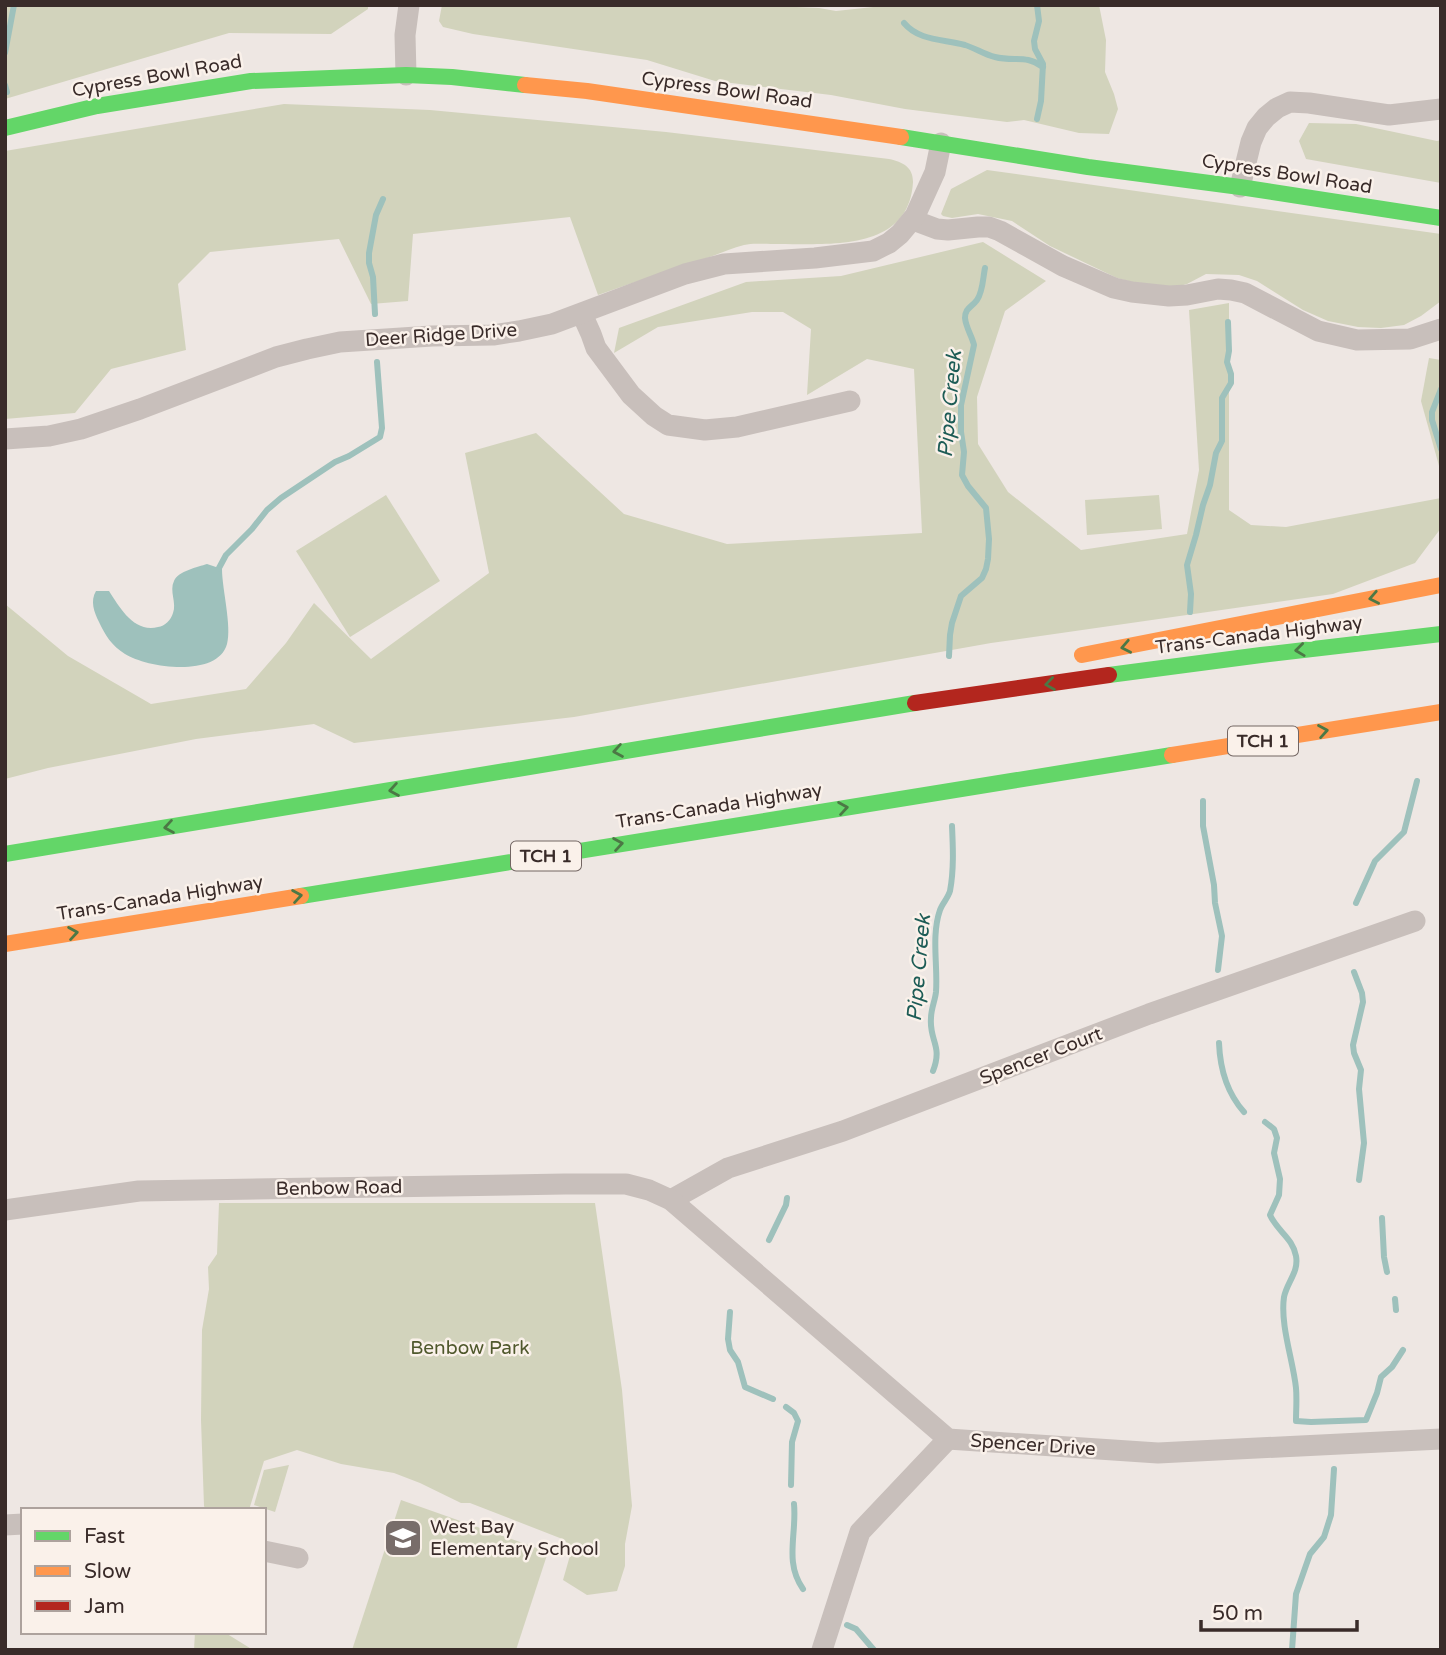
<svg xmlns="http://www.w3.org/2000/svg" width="1446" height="1655" font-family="'Varela Round',sans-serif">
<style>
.green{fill:#d2d3bc}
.water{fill:#9ec1bc}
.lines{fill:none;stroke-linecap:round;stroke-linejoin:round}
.stream{stroke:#9ec1bc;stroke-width:6}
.street{stroke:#c8bfbb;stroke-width:21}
.fast{stroke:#63d668;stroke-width:16}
.slow{stroke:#ff974d;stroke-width:16}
.jam{stroke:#b3261e;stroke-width:16}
.oneway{stroke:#4c7845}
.labels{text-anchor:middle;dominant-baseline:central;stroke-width:5;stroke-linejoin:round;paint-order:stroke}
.shield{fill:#faf1ea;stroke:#736663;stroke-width:2}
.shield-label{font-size:18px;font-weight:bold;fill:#392b29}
.street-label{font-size:19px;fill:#392b29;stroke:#faf1ea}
.park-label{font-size:19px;fill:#4f582c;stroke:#faf1ea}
.poi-label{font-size:19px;fill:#392b29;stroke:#faf1ea;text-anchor:start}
.water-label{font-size:21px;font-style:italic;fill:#1d5c56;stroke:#faf1ea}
</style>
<rect width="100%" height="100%" fill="#eee7e3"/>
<g class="green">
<polygon points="5,5 368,5 368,9 331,34 229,33 5,99"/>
<polygon points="442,5 751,5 819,8 836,11 892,5 1099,5 1106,40 1105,72 1114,94 1118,109 1109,134 1079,133 1024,120 1007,122 905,109 831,95 715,81 647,60 473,34 443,27 439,21"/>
<path d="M 284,104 L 430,110 L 666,132 L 889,159 C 903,162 913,167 913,182 C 909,255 822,243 771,244 C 762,244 752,243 744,245 C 729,249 714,256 699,261 C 665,272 631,283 598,295 L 570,217 L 413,234 L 408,301 L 371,304 L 339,239 L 210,252 L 178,284 L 186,350 L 111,369 L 75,413 L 5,419 L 5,151 Z"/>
<polygon points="1309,123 1356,124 1437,141 1441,140 1441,183 1306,159 1299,141"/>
<polygon points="987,170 1441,234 1441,301 1421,316 1404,325 1381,328 1358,327 1328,321 1303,310 1257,281 1239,275 1206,274 1187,284 1176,287 1132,282 1117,278 1050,246 1012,221 978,214 952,218 943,216 941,214 951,189"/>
<polygon points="983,242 1046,281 1005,311 977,397 978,444 1008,492 1081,550 1187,534 1199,470 1189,310 1229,303 1229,510 1251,525 1286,527 1441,498 1441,528 1415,563 1333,594 991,643 574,717 354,743 314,724 196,739 48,768 5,779 5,604 68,656 151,704 246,689 286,643 314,603 371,659 489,573 465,453 536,433 624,514 727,544 922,533 914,369 867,359 807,395 811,329 783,312 752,312 658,327 614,353 619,328 746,282 841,276"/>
<polygon points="1429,358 1441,360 1441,473 1421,401"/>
<polygon points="386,495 440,581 350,637 296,551"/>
<polygon points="1159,495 1162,529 1087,535 1085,500"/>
<polygon points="219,1203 595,1203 622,1390 632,1506 625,1544 625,1566 617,1591 587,1595 563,1580 571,1552 565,1540 470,1503 461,1503 420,1483 394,1473 341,1464 297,1450 264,1461 249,1510 206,1510 204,1506 201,1420 202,1330 209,1289 208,1267 217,1254"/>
<polygon points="289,1465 275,1512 254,1505 264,1470"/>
<polygon points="401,1500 548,1552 516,1650 352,1650"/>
<polygon points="195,1632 224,1632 253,1650 194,1650"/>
</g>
<path class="water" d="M 207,564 L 222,569 C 222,589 232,626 227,644 C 218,678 147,668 125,654 C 112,646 105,635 99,622 C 94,612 90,601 96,591 L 109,591 C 120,608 134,633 158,627 C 165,626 171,620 173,613 C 177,603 169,591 174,581 C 178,571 198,567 207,564 Z"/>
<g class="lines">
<g class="stream">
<polyline points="1037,5 1039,21 1034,41 1035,49 1043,64 1041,101 1037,119"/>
<path d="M 904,23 C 919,41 943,39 965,45 C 975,48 985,55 995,57 C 1014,62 1026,54 1043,67"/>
<polyline points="5,53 14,5"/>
<polyline points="5,85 7,92"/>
<polyline points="375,314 373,277 369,263 369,253 376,215 383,199"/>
<polyline points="1441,389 1432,412 1432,420 1441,449"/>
<polyline points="219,568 226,555 252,529 267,510 281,498 335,462 349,456 380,437 382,428 377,362"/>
<polyline points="1190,612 1191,594 1187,565 1196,535 1203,505 1210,485 1216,453 1222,441 1222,398 1231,383 1231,374 1227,362 1229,351 1228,322"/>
<path d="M 949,656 L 950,635 L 952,623 L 961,596 L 982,578 L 986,569 L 988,559 L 989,539 L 986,508 L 968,486 L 962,475 L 964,452 L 961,432 L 961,405 L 974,345 C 972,336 966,328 965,318 C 965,308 972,307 977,300 C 983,292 983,277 985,268"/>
<polyline points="1203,801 1203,826 1214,885 1215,903 1222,936 1218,970"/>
<polyline points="1356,903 1375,861 1404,832 1417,781"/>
<polyline points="1354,972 1362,993 1363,1002 1353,1045 1354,1053 1361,1070 1359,1089 1364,1143 1359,1180"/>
<path d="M 1219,1043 C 1220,1068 1227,1093 1244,1112"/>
<path d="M 933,1071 C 943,1045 929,1041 931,1018 C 931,1009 935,1001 936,992 C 938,966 931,936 940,910 C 942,904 948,898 950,891 C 954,870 953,847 952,826"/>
<path d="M 1265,1122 L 1274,1129 L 1277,1138 L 1274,1153 L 1280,1179 L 1279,1195 L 1270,1215 C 1277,1231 1293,1238 1296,1256 C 1299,1272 1287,1282 1284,1297 C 1280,1325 1293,1360 1296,1388 C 1297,1399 1296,1410 1296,1421 L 1311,1422 L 1366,1420 L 1377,1393 L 1381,1377 L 1392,1367 L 1403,1350"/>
<polyline points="1382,1218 1384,1257 1387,1272"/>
<polyline points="769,1240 786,1205 787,1198"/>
<polyline points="1395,1299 1396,1310"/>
<polyline points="730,1312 728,1339 730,1350 738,1362 745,1387 773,1399"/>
<polyline points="786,1407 794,1413 798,1421 792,1442 791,1485"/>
<path d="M 794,1504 C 797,1534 784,1562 803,1589"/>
<polyline points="847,1625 856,1629 874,1650"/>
<polyline points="1292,1650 1296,1594 1310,1554 1324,1537 1331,1515 1334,1469"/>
</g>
<g class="street">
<polyline points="406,75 405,35 409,5"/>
<polyline points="1240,187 1251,142 1257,128 1266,117 1277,108 1290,102 1309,103 1389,115 1441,109"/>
<polyline points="913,220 937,229 948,230 978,227 989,227 1000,231 1063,266 1114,288 1132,292 1169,296 1187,295 1218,289 1231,290 1245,293 1318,331 1357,340 1410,339 1441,329"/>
<polyline points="582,314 591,334 596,348 631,395 654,416 668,425 705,430 737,427 850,401"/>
<polyline points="5,439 49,436 81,429 140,409 276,357 307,349 340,342 432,336 493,335 519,331 552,324 685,274 724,264 815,258 873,251 889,243 900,234 915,216 935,172 941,143"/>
<polyline points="671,1200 728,1168 843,1131 1149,1014 1415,921"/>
<polyline points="5,1210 139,1191 565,1184 626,1184 649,1190 671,1200 948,1439 1158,1453 1441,1439"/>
<polyline points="5,1525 23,1524"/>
<polyline points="264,1551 298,1558"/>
<polyline points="822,1650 860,1532 948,1439"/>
</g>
<g class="fast">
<polyline points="5,128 97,106 251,81 406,75 452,77 525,85"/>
<polyline points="901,137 1088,167 1240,187 1441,218"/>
<polyline points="1109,675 1261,655 1441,634"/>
<polyline points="5,854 915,703"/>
<polyline points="301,896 1172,755"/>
</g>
<g class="slow">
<polyline points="525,85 587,91 901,137"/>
<polyline points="1082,655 1441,585"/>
<polyline points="1172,755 1441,712"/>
<polyline points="5,944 301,896"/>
</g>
<polyline class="jam" points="915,703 1109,675"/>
</g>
<defs><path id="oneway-chevron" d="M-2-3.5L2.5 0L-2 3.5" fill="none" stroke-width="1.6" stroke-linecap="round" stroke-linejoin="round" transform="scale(1.75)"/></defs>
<g class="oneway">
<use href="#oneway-chevron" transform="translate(1374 598) rotate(169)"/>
<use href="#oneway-chevron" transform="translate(1126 647) rotate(169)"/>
<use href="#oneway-chevron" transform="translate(1300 650) rotate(173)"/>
<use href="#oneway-chevron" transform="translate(1050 684) rotate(172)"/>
<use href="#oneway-chevron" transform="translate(1323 731) rotate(-10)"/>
<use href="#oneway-chevron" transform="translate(618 751) rotate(170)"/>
<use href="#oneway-chevron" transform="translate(394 790) rotate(170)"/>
<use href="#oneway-chevron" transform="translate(843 808) rotate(-9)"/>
<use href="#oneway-chevron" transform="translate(169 827) rotate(171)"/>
<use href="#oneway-chevron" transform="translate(618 844) rotate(-9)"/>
<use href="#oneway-chevron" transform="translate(297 896) rotate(-9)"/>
<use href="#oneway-chevron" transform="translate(73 933) rotate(-9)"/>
</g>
<defs>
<symbol id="school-square" viewBox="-11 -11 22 22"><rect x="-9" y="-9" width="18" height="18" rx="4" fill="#786d6a" stroke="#faf1ea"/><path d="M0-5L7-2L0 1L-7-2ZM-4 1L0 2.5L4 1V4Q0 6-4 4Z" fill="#fff"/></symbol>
</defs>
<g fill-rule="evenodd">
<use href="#school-square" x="381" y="1516" width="44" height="44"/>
</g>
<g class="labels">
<g class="shield">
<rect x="1228" y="726.5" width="70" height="29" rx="5"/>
<rect x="511" y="841.5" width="70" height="29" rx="5"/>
</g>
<g class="shield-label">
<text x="1263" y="741">TCH 1</text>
<text x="546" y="856">TCH 1</text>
</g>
<g class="street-label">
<text transform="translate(157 76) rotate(-10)">Cypress Bowl Road</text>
<text transform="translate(727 90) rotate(8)">Cypress Bowl Road</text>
<text transform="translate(1287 174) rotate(9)">Cypress Bowl Road</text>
<text transform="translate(441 335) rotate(-4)">Deer Ridge Drive</text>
<text transform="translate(1259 635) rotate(-7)">Trans-Canada Highway</text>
<text transform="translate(719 806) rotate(-9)">Trans-Canada Highway</text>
<text transform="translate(160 898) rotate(-9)">Trans-Canada Highway</text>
<text transform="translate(1041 1056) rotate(-21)">Spencer Court</text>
<text transform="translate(339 1188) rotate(-1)">Benbow Road</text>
<text transform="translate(1033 1445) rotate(4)">Spencer Drive</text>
</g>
<g class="park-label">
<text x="470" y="1348">Benbow Park</text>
</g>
<g class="poi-label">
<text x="430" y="1527">West Bay<tspan x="430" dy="22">Elementary School</tspan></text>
</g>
<g class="water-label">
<text transform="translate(950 404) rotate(-85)">Pipe Creek</text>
<text transform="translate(919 968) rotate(-85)">Pipe Creek</text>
</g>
</g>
<rect width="1446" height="1655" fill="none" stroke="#392b29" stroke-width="14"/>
<rect x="21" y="1508" width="245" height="126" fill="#faf1ea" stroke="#ada29d" stroke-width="2"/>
<rect x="35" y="1531" width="35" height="10" fill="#63d668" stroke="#ada29d" stroke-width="2"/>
<text x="84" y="1543" font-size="21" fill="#392b29">Fast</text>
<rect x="35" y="1566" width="35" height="10" fill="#ff974d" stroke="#ada29d" stroke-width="2"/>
<text x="84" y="1578" font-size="21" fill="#392b29">Slow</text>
<rect x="35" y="1601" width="35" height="10" fill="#b3261e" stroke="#ada29d" stroke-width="2"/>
<text x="84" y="1613" font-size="21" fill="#392b29">Jam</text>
<path d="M1201 1620v10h156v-10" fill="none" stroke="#392b29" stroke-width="3.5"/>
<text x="1212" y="1620" font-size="21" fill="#392b29" stroke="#faf1ea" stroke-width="5" paint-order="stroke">50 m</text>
</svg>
